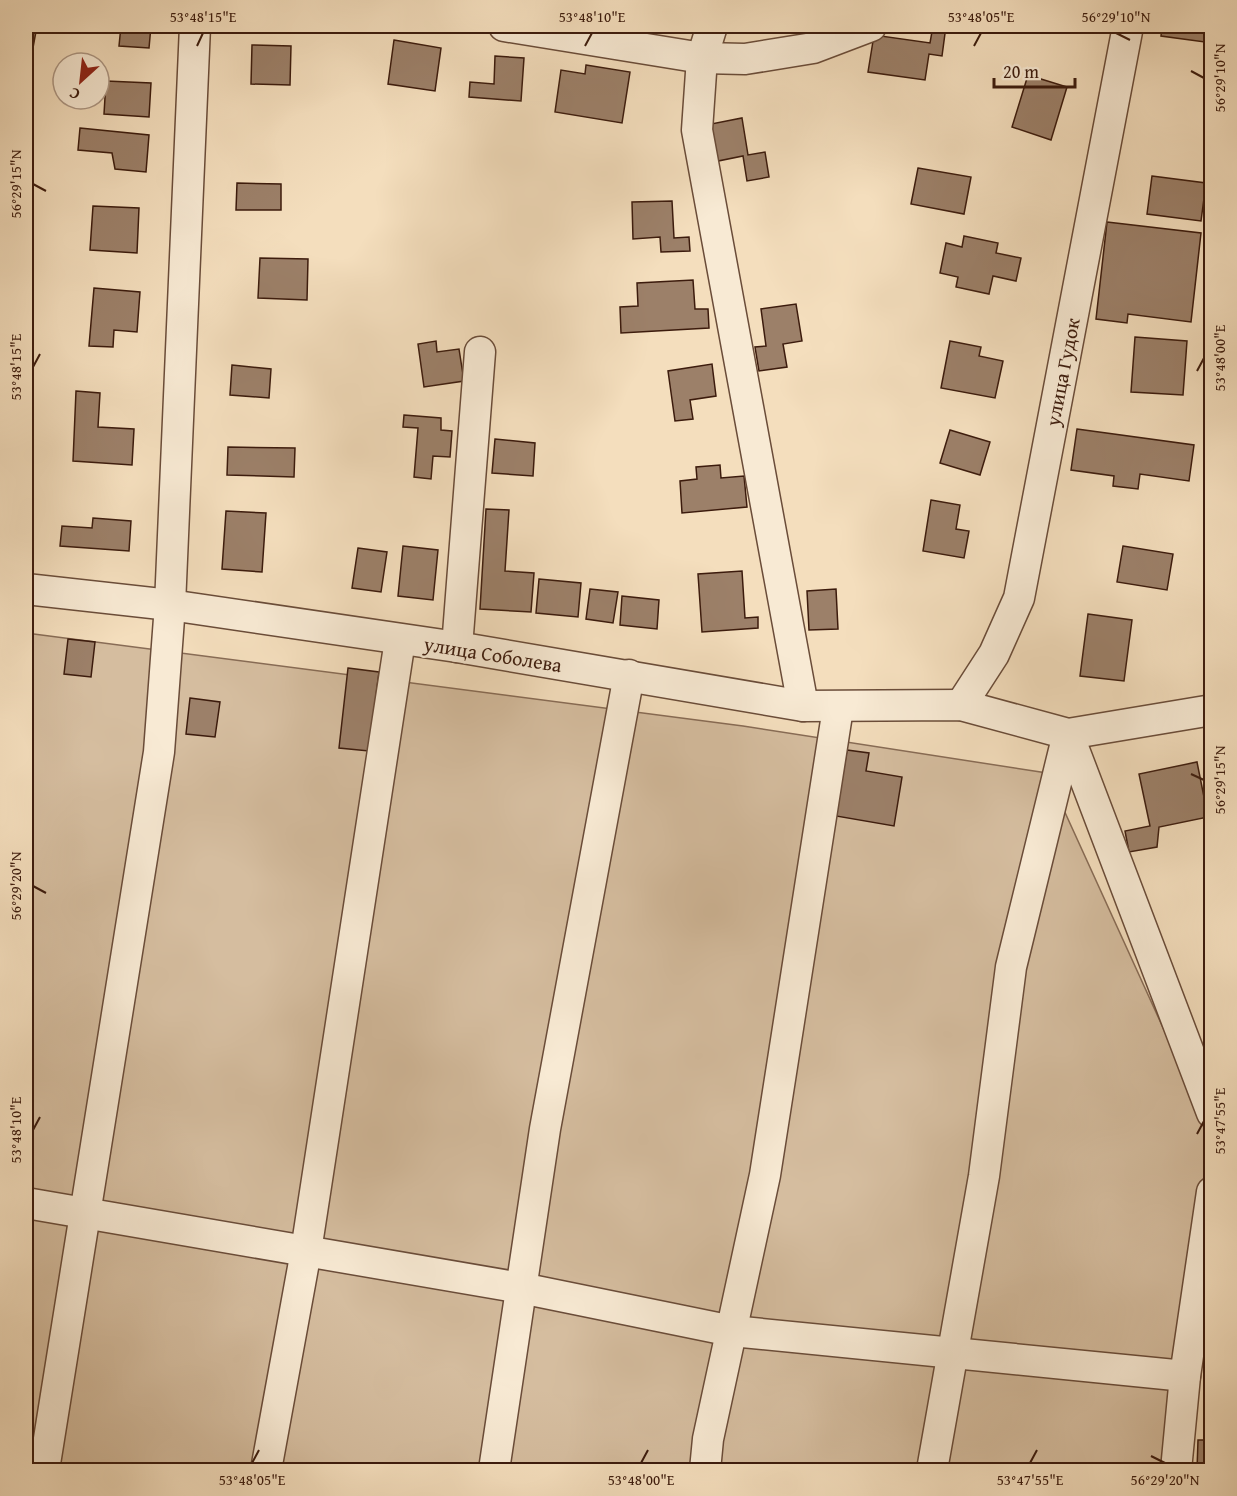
<svg xmlns="http://www.w3.org/2000/svg" width="1237" height="1496" font-family="'Gentium Book Plus',serif">
<style>
.green{fill:#d5bd9f;stroke:#886c56;stroke-width:1.5}
.building{fill:#9c8069;stroke:#3c1b0d;stroke-width:1.5}
.lines{fill:none;stroke-linecap:round;stroke-linejoin:round}
.minor-casing{stroke:#6a4c39;stroke-width:33}
.minor{stroke:#f8ead4;stroke-width:30}
.ticks{fill:none;stroke:#3c1b0d;stroke-width:2}
.labels{text-anchor:middle;dominant-baseline:central;stroke-width:5;stroke-linejoin:round;paint-order:stroke}
.street-label{font-size:20px;fill:#3c1b0d;stroke:#f8ead4}
.neatline{fill:none;stroke:#3c1b0d;stroke-width:2}
.ticks-label{font-size:15px;text-anchor:middle;fill:#3c1b0d}
</style>
<rect width="100%" height="100%" fill="#f4debd"/>
<filter id="stains"><feTurbulence type="fractalNoise" baseFrequency=".00333" numOctaves="4"/><feColorMatrix values="0 0 0 0 .2 0 0 0 0 .09 0 0 0 0 .02 0 0 0 .5 -.17"/></filter>
<radialGradient id="worn" r=".72"><stop offset=".6" stop-color="#630" stop-opacity="0"/><stop offset="1" stop-color="#630" stop-opacity=".3"/></radialGradient>
<polygon class="green" points="26,633 743,726 1047,773 1211,1133 1211,1220 1172,1470 26,1470"/>
<g class="building">
<polygon points="26,26 37,26 30,64 26,64"/>
<polygon points="121,26 151,26 149,48 119,46"/>
<polygon points="933,26 946,26 942,56 929,54 925,80 868,72 874,35 930,43"/>
<polygon points="1162,26 1212,26 1212,43 1161,36"/>
<polygon points="394,40 441,48 435,91 388,84"/>
<polygon points="252,45 291,46 290,85 251,84"/>
<polygon points="495,56 524,58 521,101 469,97 470,82 494,84"/>
<polygon points="586,65 630,72 622,123 555,112 561,70 585,74"/>
<polygon points="1028,75 1067,87 1051,140 1012,127"/>
<polygon points="106,81 151,83 149,117 104,114"/>
<polygon points="742,118 748,155 765,152 769,177 747,181 743,156 718,161 711,124"/>
<polygon points="80,128 149,135 146,172 115,169 112,153 78,150"/>
<polygon points="918,168 971,177 964,214 911,204"/>
<polygon points="1152,176 1206,183 1201,221 1147,214"/>
<polygon points="237,183 281,184 281,210 236,210"/>
<polygon points="672,201 674,238 689,237 690,251 661,252 660,237 633,239 632,202"/>
<polygon points="93,206 139,208 137,253 90,250"/>
<polygon points="1107,222 1201,233 1191,322 1128,314 1127,323 1096,319"/>
<polygon points="964,236 998,243 996,253 1021,258 1016,281 993,276 989,294 956,287 958,277 940,273 946,243 962,247"/>
<polygon points="260,258 308,259 307,300 258,298"/>
<polygon points="693,280 695,309 708,309 709,328 621,333 620,307 638,306 637,283"/>
<polygon points="94,288 140,292 137,332 114,330 113,347 89,346"/>
<polygon points="796,304 802,341 783,344 787,367 759,371 755,347 766,346 761,309"/>
<polygon points="1135,337 1187,341 1183,395 1131,392"/>
<polygon points="436,341 437,352 459,349 464,381 424,387 418,344"/>
<polygon points="950,341 981,347 979,356 1003,361 995,398 941,388"/>
<polygon points="712,364 716,396 690,400 693,419 675,421 668,371"/>
<polygon points="232,365 271,369 269,398 230,395"/>
<polygon points="76,391 100,393 98,427 134,429 132,465 73,461"/>
<polygon points="404,415 441,418 441,430 452,431 450,457 433,456 431,479 414,477 418,428 403,427"/>
<polygon points="1077,429 1194,445 1189,481 1140,474 1138,489 1113,486 1114,476 1071,470"/>
<polygon points="950,430 990,442 980,475 940,463"/>
<polygon points="495,439 535,443 533,476 492,473"/>
<polygon points="228,447 295,448 294,477 227,475"/>
<polygon points="720,465 721,478 744,476 747,507 682,513 680,481 697,479 696,467"/>
<polygon points="931,500 960,505 956,529 969,531 964,558 923,551"/>
<polygon points="486,509 509,510 505,571 534,573 531,612 480,609"/>
<polygon points="226,511 266,513 262,572 222,569"/>
<polygon points="93,518 131,521 129,551 60,546 62,526 92,528"/>
<polygon points="403,546 438,550 433,600 398,596"/>
<polygon points="1123,546 1173,554 1167,590 1117,582"/>
<polygon points="358,548 387,552 381,592 352,588"/>
<polygon points="742,571 745,618 758,617 758,628 702,632 698,574"/>
<polygon points="539,579 581,583 578,617 536,613"/>
<polygon points="590,589 618,592 613,623 586,619"/>
<polygon points="836,589 838,629 809,630 807,591"/>
<polygon points="622,596 659,600 657,629 620,625"/>
<polygon points="1088,614 1132,620 1124,681 1080,676"/>
<polygon points="68,639 95,642 91,677 64,674"/>
<polygon points="348,668 379,672 369,751 339,748"/>
<polygon points="190,698 220,702 215,737 186,734"/>
<polygon points="847,750 869,753 866,771 902,777 894,826 836,816"/>
<polygon points="1197,762 1208,817 1159,827 1157,847 1129,852 1125,831 1150,826 1139,774"/>
<polygon points="1198,1440 1212,1440 1212,1470 1197,1470"/>
</g>
<g class="lines">
<defs>
<g id="minor">
<polyline points="504,26 702,58 745,59 813,48 871,26"/>
<polyline points="712,26 702,58 697,130 803,706"/>
<polyline points="26,589 170,605 457,647 803,706 961,705 1068,734 1212,710"/>
<polyline points="457,647 480,352"/>
<polyline points="961,705 994,654 1019,598 1128,26"/>
<polyline points="1068,734 1212,1113"/>
<polyline points="26,1203 521,1288 732,1331 1185,1376"/>
<polyline points="44,1470 159,752 170,605 195,26"/>
<polyline points="266,1470 306,1251 400,640"/>
<polyline points="494,1470 545,1129 629,675"/>
<polyline points="705,1470 708,1439 765,1175 838,708"/>
<polyline points="932,1470 984,1176 1011,967 1068,734"/>
<polyline points="1176,1470 1185,1376 1212,1192"/>
</g>
</defs>
<use href="#minor" class="minor-casing"/>
<use href="#minor" class="minor"/>
</g>
<path class="ticks" d="M 1116,33 L 1130,40M 197,46 L 203,33M 585,46 L 592,33M 974,46 L 981,33M 1191,71 L 1204,78M 33,184 L 46,191M 33,367 L 40,354M 1197,371 L 1204,358M 1191,774 L 1204,780M 33,886 L 46,893M 33,1130 L 40,1117M 1197,1134 L 1204,1121M 1151,1456 L 1165,1463M 252,1463 L 259,1450M 641,1463 L 648,1450M 1030,1463 L 1037,1450"/>
<g class="labels">
<g class="street-label">
<text transform="translate(1062 372) rotate(-79)">улица Гудок</text>
<text transform="translate(493 654) rotate(9)">улица Соболева</text>
</g>
</g>
<rect width="1237" height="1496" fill="none" stroke="#f4debd" stroke-width="66"/>
<g transform="translate(81 81) rotate(207)"><circle r="28" fill="#f8ead4" stroke="#ad9784" stroke-width="1.5"/>
<path d="M0-4.5L10 22L0 15L-10 22Z" fill="#8f2418"/>
<text y="-9" font-size="16" font-weight="bold" text-anchor="middle" fill="#3c1b0d">С</text>
</g>
<path d="M994 78v9h81v-9" fill="none" stroke="#3c1b0d" stroke-width="3"/>
<text x="1003" y="78" font-size="18" fill="#3c1b0d" stroke="#f8ead4" stroke-width="4.5" paint-order="stroke">20 m</text>
<rect x="33" y="33" width="1171" height="1430" class="neatline"/>
<g class="ticks-label">
<text x="203" y="22">53°48'15"E</text>
<text x="592" y="22">53°48'10"E</text>
<text x="981" y="22">53°48'05"E</text>
<text x="1116" y="22">56°29'10"N</text>
<text transform="translate(1220 78) rotate(-90)" y="5">56°29'10"N</text>
<text transform="translate(16 184) rotate(-90)" y="5">56°29'15"N</text>
<text transform="translate(1220 358) rotate(-90)" y="5">53°48'00"E</text>
<text transform="translate(16 367) rotate(-90)" y="5">53°48'15"E</text>
<text transform="translate(1220 780) rotate(-90)" y="5">56°29'15"N</text>
<text transform="translate(16 886) rotate(-90)" y="5">56°29'20"N</text>
<text transform="translate(1220 1121) rotate(-90)" y="5">53°47'55"E</text>
<text transform="translate(16 1130) rotate(-90)" y="5">53°48'10"E</text>
<text x="252" y="1485">53°48'05"E</text>
<text x="641" y="1485">53°48'00"E</text>
<text x="1030" y="1485">53°47'55"E</text>
<text x="1165" y="1485">56°29'20"N</text>
</g>
<rect width="100%" height="100%" filter="url(#stains)"/>
<rect width="100%" height="100%" fill="url(#worn)"/>
</svg>
